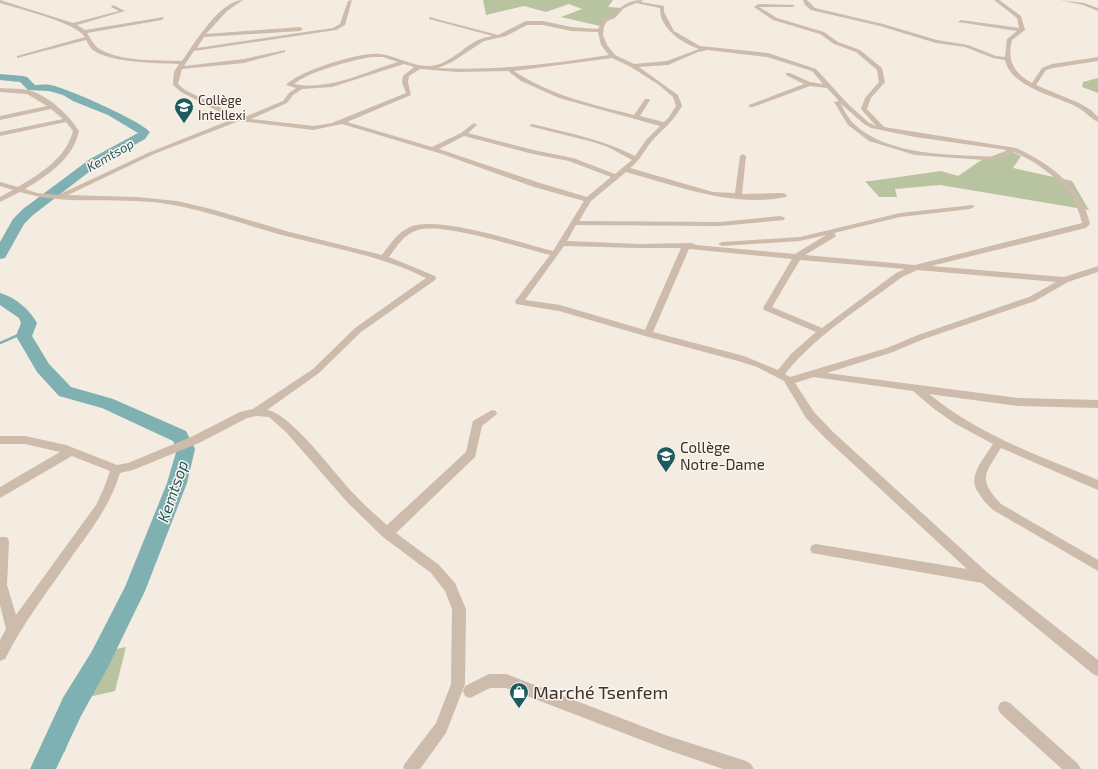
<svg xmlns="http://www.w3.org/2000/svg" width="1098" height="769" font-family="'Exo 2',sans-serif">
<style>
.green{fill:#b8c4a0}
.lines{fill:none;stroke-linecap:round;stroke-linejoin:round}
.stream{stroke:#7fb0b2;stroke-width:2.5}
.river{fill:#7fb0b2;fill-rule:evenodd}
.minor{fill:#cdbbac;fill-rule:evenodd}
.labels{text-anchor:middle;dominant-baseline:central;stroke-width:3;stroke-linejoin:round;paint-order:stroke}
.far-poi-label{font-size:13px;fill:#3b302b;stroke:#fbf5ee;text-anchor:start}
.far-water-label{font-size:13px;font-style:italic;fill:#1f5a5e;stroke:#fbf5ee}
.poi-label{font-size:15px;fill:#3b302b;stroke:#fbf5ee;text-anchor:start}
.water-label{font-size:16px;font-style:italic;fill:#1f5a5e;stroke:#fbf5ee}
.near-poi-label{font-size:18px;fill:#3b302b;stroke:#fbf5ee;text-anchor:start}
</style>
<rect width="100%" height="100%" fill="#f4ebe1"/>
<g class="green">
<polygon points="483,0 613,0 608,7 622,8 614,17 600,26 561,17 582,9 569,4 546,12 524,6 486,15"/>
<polygon points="1098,78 1098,93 1082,87 1083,82"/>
<polygon points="1008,150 1021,156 1013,168 1072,181 1089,210 940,185 895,189 897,197 879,197 865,181 871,181 941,171 958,176 980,161"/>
<polygon points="126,647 115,691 80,699 65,752 55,753 49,769 34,769 64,696 91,654"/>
</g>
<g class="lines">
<polyline class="stream" points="0,343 25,332"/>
<g class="river">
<path d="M 0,74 L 23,76 L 27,77 L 35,85 C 40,85 45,84 50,85 C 65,87 141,121 150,132 L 145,139 L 98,165 L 33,215 L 24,224 L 5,258 L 0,259 L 0,242 L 13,219 L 23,209 L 90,159 L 138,133 L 108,115 L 73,101 L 63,95 L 49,91 L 28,90 L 20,82 L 0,80 Z"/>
<path d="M 0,293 C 15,297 30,310 37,323 L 32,336 L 49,364 L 71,387 L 113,399 L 186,431 L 195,449 L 187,483 L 145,591 L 108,667 L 81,716 L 56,769 L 30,769 L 63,698 L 92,651 L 125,587 L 167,483 L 177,449 L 173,441 L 102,408 L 59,396 L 37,372 L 16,336 L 21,323 L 19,318 L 0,305 Z"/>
</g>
<g class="minor">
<path d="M 0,0 L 73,23 L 119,11 L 111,7 L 113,5 L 125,11 L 77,25 L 85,30 L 164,17 L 162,20 L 87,33 C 90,38 94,45 98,48 C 118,62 158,60 182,61 C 194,44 220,0 243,0 L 227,11 L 206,34 L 300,27 L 303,29 L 300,31 L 204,37 L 197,48 L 333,28 L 340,24 L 348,1 L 352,0 L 345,25 L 336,30 L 194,51 L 184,66 L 244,59 L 285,50 L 285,52 L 244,63 L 182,69 L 178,84 L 185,90 L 242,118 L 283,101 L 289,93 L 296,88 L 286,85 C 298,71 362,51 380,54 C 397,56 413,67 430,66 C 450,65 464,45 481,39 C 484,37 489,37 493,36 L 429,19 L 429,17 L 498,35 L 526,21 L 543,21 L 571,27 L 598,29 L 603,19 C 620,13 621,0 643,0 L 641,2 L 664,6 L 664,12 L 674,31 L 700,46 L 768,53 L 816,69 L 848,104 L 868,122 L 876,126 L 861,109 L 865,98 L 879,82 L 877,70 L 856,52 L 834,44 L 820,34 L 773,20 L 754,7 L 758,4 L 795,5 L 793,7 L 759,7 L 777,18 L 824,32 L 838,42 L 860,50 L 882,68 L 885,82 L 871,98 L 867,109 L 884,127 L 1016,148 C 1048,162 1083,188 1090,224 L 1086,228 L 931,266 L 1064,277 L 1098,266 L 1098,272 L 1068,282 L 1035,301 L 924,339 L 893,352 L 827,373 L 1018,398 L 1098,400 L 1098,408 L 1018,406 L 929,394 C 979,435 1039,456 1098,480 L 1098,490 L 1001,448 C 985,474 977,479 1001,504 L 1098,560 L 1098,571 L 993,510 L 984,501 L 976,489 L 974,482 L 975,475 L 979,465 L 993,444 L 954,423 L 933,408 L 913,391 L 814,377 L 795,383 L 814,412 L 832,431 L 989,574 L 1098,660 L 1098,676 L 1093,674 L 982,583 L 812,553 L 810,549 L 812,545 L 816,544 L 967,569 L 824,437 L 806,418 L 784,381 L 757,367 L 738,361 L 645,336 L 559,311 L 516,304 L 515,302 L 516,300 L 550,255 C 521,248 443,222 418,230 C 404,234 397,246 389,257 L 435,276 L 436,278 L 435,280 L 361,332 L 319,373 L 267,410 C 291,413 337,477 356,496 C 365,506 377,516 387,525 L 466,452 L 473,421 L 492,410 L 496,411 L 497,414 L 482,426 L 475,457 L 396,533 L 439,565 L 455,583 L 466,609 L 465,684 L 446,733 L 420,769 L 404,769 L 403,767 L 406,762 L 436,723 L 451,684 L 452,609 L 445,591 L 431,573 L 383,537 L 348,503 L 286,432 L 269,417 L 256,416 L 247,418 L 199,443 L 133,470 L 120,473 C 111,503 94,526 75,552 C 51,587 24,621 5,659 L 0,661 L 0,640 L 6,629 L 0,605 L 0,537 L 7,537 L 9,541 L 7,585 L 16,615 L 96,505 L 104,488 L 110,471 L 72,456 L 0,498 L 0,487 L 60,452 L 25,444 L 0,444 L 0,436 L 25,436 L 66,445 L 117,465 L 128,463 L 191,437 L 240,412 L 253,409 L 313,369 L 355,328 L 426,278 C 380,255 331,248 282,235 C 242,224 203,209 161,203 C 114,197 65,206 20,192 L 0,202 L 0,197 L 13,190 L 0,186 L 0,182 L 18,187 C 41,173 66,158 73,131 L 66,122 L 0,136 L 0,132 L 63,119 L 51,109 L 0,120 L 0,116 L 47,106 L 27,94 L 0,92 L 0,88 C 9,89 19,88 28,90 C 48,95 69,115 79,131 C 73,159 48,175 25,189 L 37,193 L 58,195 L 150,152 L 233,119 L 181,92 L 173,85 L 174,72 L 179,64 C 158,63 110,63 93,50 C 90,48 88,43 86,40 L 17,58 L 17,56 L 85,37 C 75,22 19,9 0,3 ZM 636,3 L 660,8 C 659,28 682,43 699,49 L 667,61 L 634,64 L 615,55 L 607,45 L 603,35 L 604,27 L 607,21 L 615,18 L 624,8 ZM 527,25 L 543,25 L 571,31 L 598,32 L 601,45 L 609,55 C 552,64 496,71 438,68 L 452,62 L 484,41 L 506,36 ZM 708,50 L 767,57 L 812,71 L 823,84 L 810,82 L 790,73 L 786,73 L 786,75 L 804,84 L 749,105 L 749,107 L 753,107 L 810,86 L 827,88 L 839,101 L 834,102 L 848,125 L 869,141 L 915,155 L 998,161 L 1014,152 C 1044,165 1076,190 1082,223 L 915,265 L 805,255 L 835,237 L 836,235 L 834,233 L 900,217 L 970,209 L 974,207 L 973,205 L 900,213 L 800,237 L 722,242 L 718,244 L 722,246 L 800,241 L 826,235 L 795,254 L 696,245 L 692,243 L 639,244 L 567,241 L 576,225 L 720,226 L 784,220 L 785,218 L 781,216 L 720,222 L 579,221 L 591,201 L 626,172 C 677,186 733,208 786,197 L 787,195 L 783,193 L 742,194 L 746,156 L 743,154 L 740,156 L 735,193 L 713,192 L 630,168 C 640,161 644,150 652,141 C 665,127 672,123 682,106 L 678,95 L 639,67 L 668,65 L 698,52 ZM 371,57 L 383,57 L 398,62 C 364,72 330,91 294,84 C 310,71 350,61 371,57 ZM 612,58 L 631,67 L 659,85 L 673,97 L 676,106 L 669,117 L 664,122 L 640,116 L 650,100 L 649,99 L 645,99 L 634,115 C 594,105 549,95 514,71 ZM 404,64 L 414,67 L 403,76 L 402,82 L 406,93 L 332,123 L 313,126 L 251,119 L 287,103 L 293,95 L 302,89 L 332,87 ZM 420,69 L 457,72 L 508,71 L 521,81 L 559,98 L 660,126 L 646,140 L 635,156 C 601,139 569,133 532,124 L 529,126 L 593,142 L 608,147 L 632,160 L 615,174 L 573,158 L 533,150 L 468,133 L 477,125 L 474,123 L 461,133 L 432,147 L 347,122 L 411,95 L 408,82 L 409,76 ZM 840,103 L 864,124 L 871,128 L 915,137 L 1007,150 L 997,157 C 951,154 888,157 853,123 C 848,118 844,109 840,103 ZM 239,121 L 313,130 L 342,124 L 442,154 L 534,187 L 584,201 L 553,251 C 521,243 437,215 410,227 C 397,233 390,244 382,255 L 286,231 L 211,209 L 177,201 L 136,197 L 68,195 L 154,154 ZM 464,136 L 533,154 L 569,161 L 611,177 L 587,197 L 540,183 L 439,149 ZM 564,246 L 639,248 L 681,248 L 645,330 L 560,305 L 525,300 ZM 689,249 L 792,259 L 763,308 L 764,310 L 816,332 L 791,354 L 778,370 L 744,356 L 653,332 ZM 800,260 L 905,269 L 896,273 L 822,328 L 772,307 ZM 917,270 L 1056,282 L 1029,297 L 918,335 L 887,348 L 790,377 L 785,374 C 816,335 862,307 902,277 Z"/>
<path d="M 803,0 L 807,0 L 815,8 L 883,24 L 937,40 L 968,45 L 996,56 L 1005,57 L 1007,39 L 1017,31 L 958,22 L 961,20 L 1019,28 L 1017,18 L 994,0 L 999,0 L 1021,16 L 1025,30 L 1012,40 C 1007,59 1013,73 1032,83 L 1042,68 L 1052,64 L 1098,57 L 1098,61 L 1053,68 L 1046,70 L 1036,85 L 1079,103 L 1091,110 L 1098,117 L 1098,122 C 1091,119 1084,110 1075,106 C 1054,96 1011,87 1005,60 L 993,58 L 965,47 L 936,43 L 880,26 L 811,10 L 805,5 Z"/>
<polygon points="1060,0 1084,3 1098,8 1098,11 1083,5"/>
<polygon points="489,674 506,674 665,735 746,761 751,764 754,769 723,769 665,749 506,688 490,688 470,698 465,696 463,691 465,686"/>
<polygon points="1005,701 1010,703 1078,764 1081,769 1062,769 1000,713 998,708 1000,703"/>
</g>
</g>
<defs>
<symbol id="school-pin" viewBox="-11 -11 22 30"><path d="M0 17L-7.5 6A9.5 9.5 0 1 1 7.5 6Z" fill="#1f5a5e" stroke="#fbf5ee"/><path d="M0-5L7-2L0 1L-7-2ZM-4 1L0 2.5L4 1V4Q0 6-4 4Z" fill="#fff"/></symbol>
<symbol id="shop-pin" viewBox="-11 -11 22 30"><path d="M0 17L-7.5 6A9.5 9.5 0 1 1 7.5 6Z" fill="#1f5a5e" stroke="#fbf5ee"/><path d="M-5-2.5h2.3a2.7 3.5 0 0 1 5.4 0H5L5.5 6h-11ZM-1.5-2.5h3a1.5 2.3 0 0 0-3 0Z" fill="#fff"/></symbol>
</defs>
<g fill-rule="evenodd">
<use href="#school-pin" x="173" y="96" width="22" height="30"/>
<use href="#school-pin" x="655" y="445" width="22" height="30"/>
<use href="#shop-pin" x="508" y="681" width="22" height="30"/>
</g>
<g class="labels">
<g class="far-poi-label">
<text x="198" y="100">Collège<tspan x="198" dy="15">Intellexi</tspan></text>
</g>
<g class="far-water-label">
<text transform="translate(110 155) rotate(-30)">Kemtsop</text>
</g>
<g class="poi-label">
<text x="680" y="447">Collège<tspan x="680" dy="17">Notre-Dame</tspan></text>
</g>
<g class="water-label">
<text transform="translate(172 491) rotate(-71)">Kemtsop</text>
</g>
<g class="near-poi-label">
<text x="533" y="692">Marché Tsenfem</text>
</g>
</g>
</svg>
